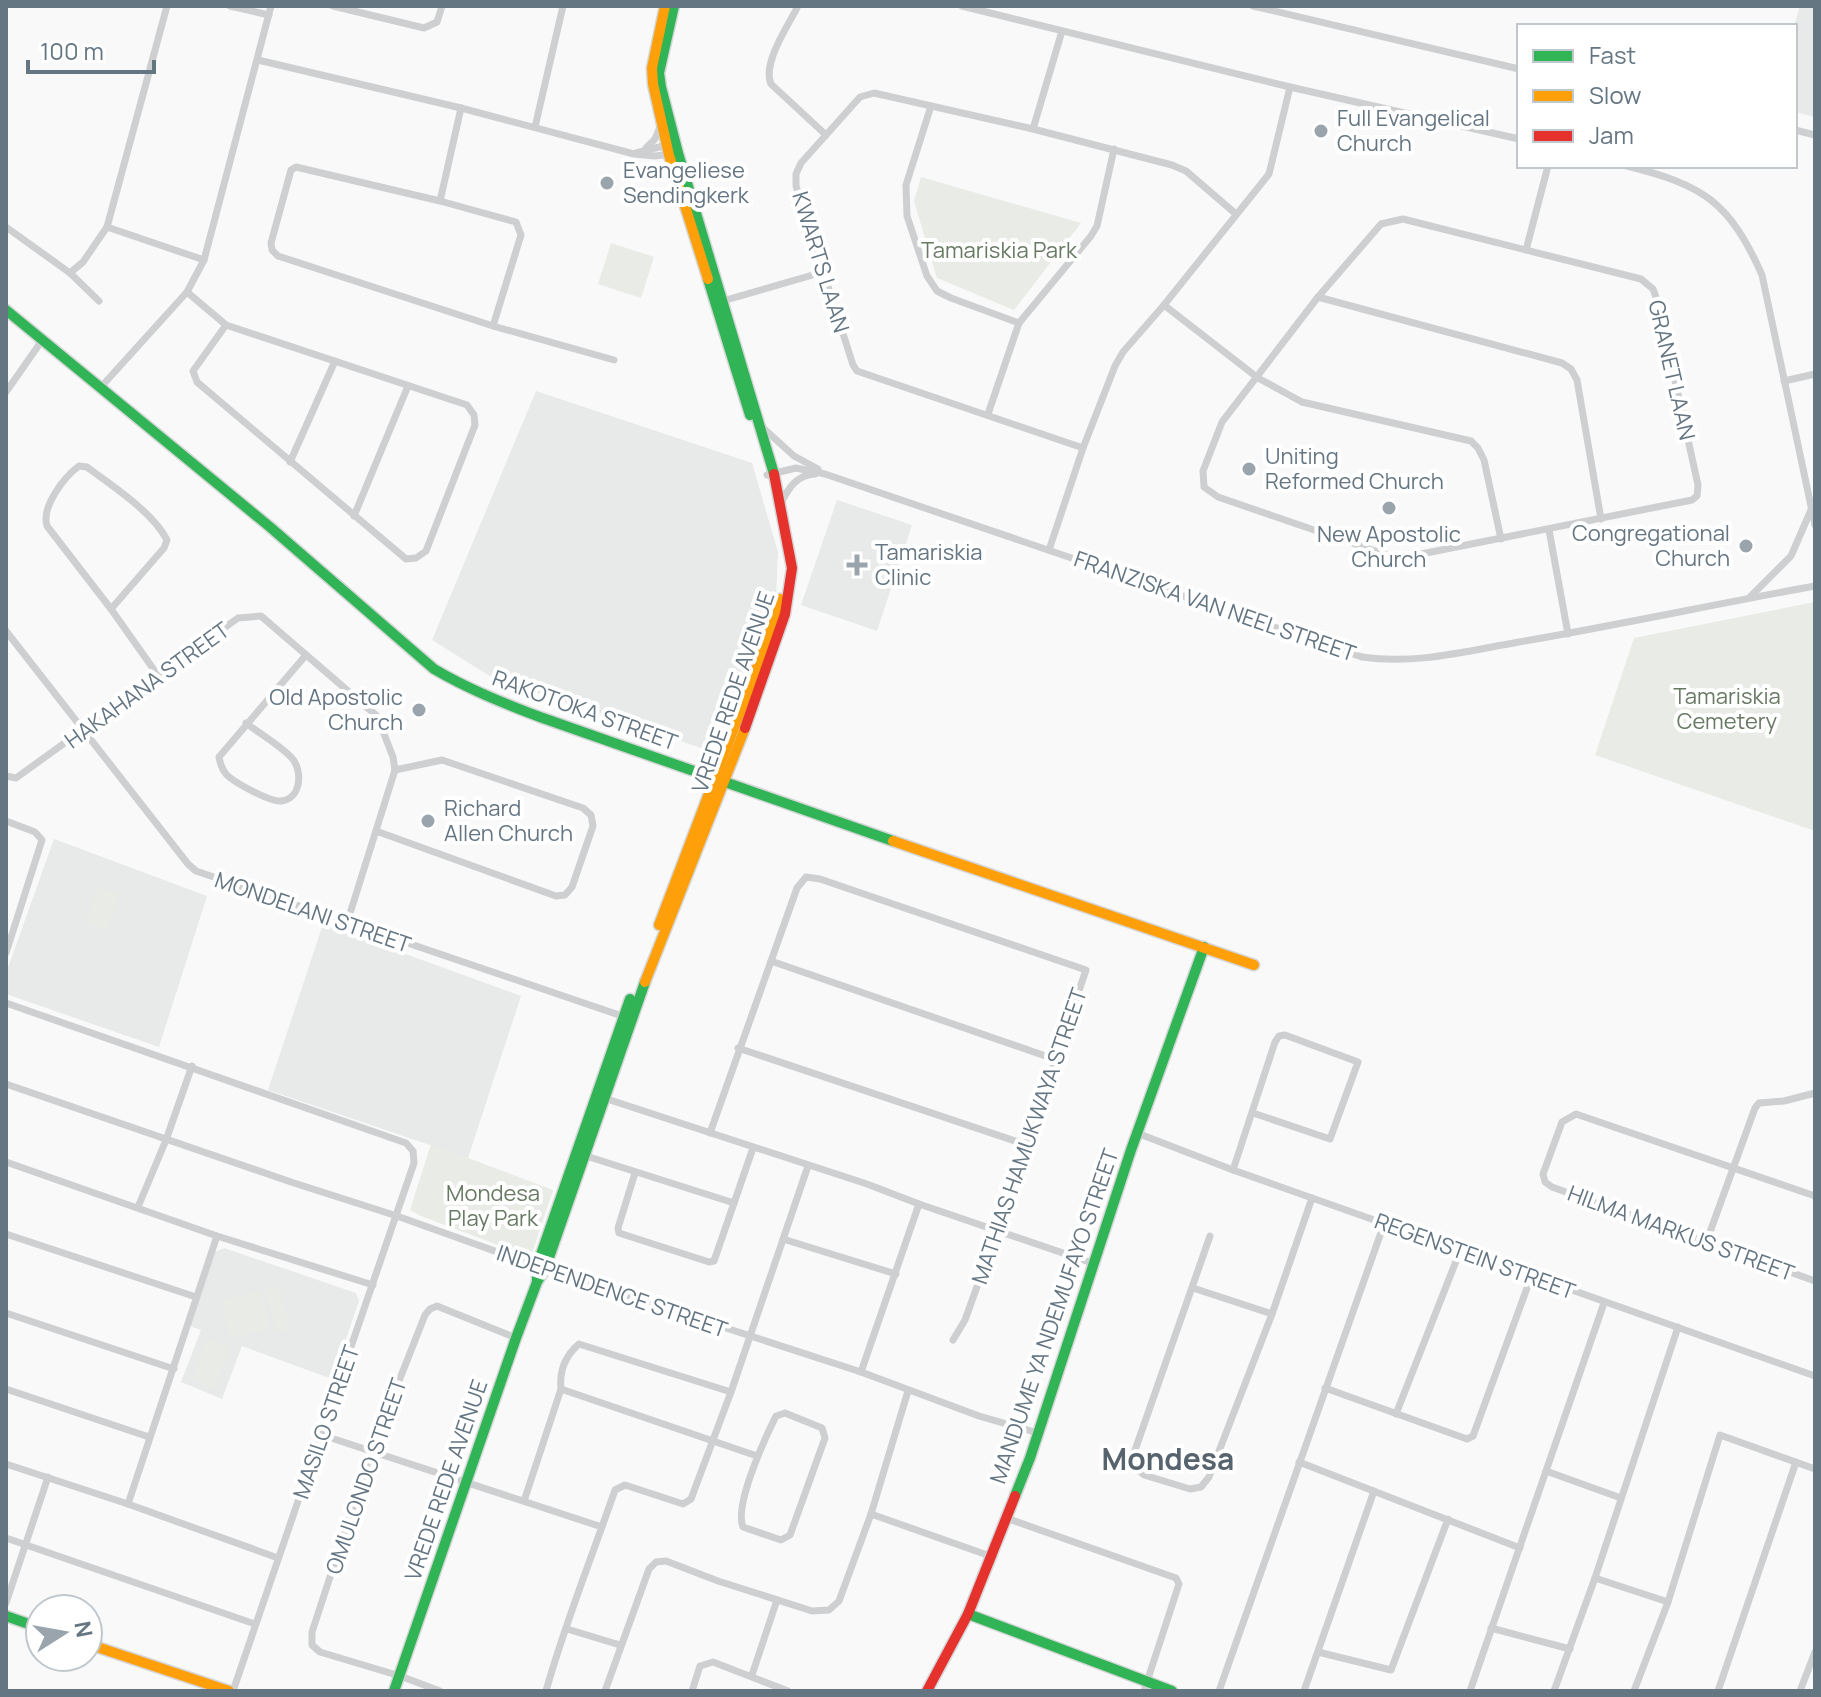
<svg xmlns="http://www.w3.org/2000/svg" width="1821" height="1697" font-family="Manrope,sans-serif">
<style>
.built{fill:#e8e9e9}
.green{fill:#e8ebe6}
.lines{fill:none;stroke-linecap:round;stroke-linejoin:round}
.fast-casing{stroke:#d5d6d7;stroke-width:13}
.slow-casing{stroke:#d5d6d7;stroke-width:13}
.jam-casing{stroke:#d5d6d7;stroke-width:13}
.street{stroke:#cecfd0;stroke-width:7}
.fast{stroke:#30b455;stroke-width:10}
.slow{stroke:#ff9f0a;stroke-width:10}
.jam{stroke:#e5322d;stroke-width:10}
.poi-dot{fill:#99a4ac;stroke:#fff;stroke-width:3}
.labels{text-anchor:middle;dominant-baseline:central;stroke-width:8;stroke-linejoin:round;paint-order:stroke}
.poi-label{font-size:22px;fill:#657683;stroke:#fff;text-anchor:start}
.park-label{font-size:22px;fill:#687a64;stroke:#fff}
.street-label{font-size:22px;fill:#657683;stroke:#fff}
.district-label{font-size:30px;font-weight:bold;fill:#57646e;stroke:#fff}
</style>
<rect width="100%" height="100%" fill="#f9f9f9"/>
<g class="built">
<polygon points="1800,6 1815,6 1815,117 1795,112 1794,26"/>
<polygon points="536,391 752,463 778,552 776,599 719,740 704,749 493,678 432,640"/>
<polygon points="837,500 912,525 877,631 801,605"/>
<polygon points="54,839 207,896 159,1047 6,994 6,973"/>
<polygon points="323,924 521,996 468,1158 268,1090"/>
<polygon points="224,1248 356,1293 359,1301 332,1379 242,1346 222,1399 181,1382 201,1330 190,1326 215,1252"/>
</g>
<g class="green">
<polygon points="921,177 1081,223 1014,310 937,278 914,201"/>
<polygon points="611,243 654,257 641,298 598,284"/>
<polygon points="1815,602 1815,831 1595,755 1634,638"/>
<polygon points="97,887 118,893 108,931 87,925"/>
<polygon points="431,1144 553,1190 532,1253 519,1253 421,1216 410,1210"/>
<polygon points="279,1287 290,1329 276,1333 265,1291"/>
<polygon points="261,1291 270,1329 230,1338 221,1300"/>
<polygon points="207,1339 229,1348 214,1389 192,1380"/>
</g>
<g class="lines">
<defs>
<g id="fast">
<polyline points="674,6 659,73 661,87 678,153 774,474"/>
<polyline points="708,279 750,415"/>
<path d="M 6,310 L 270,527 L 434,669 C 468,689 503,703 540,717 L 893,841"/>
<polyline points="537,1280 537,1266 630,999"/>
<polyline points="1015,1496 1030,1458 1131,1150 1204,947"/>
<polyline points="968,1614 1172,1691"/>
<polyline points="6,1616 40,1628"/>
<polyline points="394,1691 516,1338 537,1282 545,1269 645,982"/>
</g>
<g id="slow">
<polyline points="665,6 652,68 653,84 669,155 708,279"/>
<polyline points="893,841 1254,965"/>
<polyline points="659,925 778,612 780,599"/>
<polyline points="645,982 745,728"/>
<polyline points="88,1644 229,1691"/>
</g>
<g id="jam">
<polyline points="745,728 785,614 792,568 774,474"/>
<polyline points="927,1691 968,1614 1015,1496"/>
</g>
</defs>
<use href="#fast" class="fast-casing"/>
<use href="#slow" class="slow-casing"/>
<use href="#jam" class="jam-casing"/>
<g class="street">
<polyline points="230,6 269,15"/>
<polyline points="333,6 424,28 437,22 442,6"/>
<path d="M 798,6 C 788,26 762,63 771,84 L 826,135"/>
<polyline points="962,6 1290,87 1519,139"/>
<polyline points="1253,6 1519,69"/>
<polyline points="258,60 461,108 634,154 655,156 671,154"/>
<polyline points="931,106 906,185 907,216 927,276 937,291 951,298 1019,323"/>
<polyline points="461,108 440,201 296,167 291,170 271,243 272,250 278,256 493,326 614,360"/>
<polyline points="535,127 563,6"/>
<polyline points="1033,129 1062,31"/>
<polyline points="1795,130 1815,135"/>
<polyline points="646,148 655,139 661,125"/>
<polyline points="636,153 671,144"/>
<path d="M 1627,166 C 1703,185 1729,201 1762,275 L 1815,525"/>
<polyline points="440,201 516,222 521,235 493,326"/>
<polygon points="1403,219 1641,279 1653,289 1658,303 1698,485 1697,496 1692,500 1406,557 1390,556 1218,497 1204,487 1203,471 1222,422 1318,297 1381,224"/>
<polyline points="6,227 70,273 83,262 107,227 167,6"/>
<polyline points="107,227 204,260"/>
<polyline points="1526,250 1548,166"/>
<polyline points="70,273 99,301"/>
<polyline points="187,292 226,325 467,405 474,415 475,425 426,551 416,558 406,559 197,382 193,371 226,325"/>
<polyline points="1318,297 1562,363 1571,369 1577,380 1601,519"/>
<polyline points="719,302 823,272"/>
<polyline points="1164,305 1258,378 1302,402 1471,441 1478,448 1484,460 1501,539"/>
<polyline points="1784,381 1815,374"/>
<polyline points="101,387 187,292 204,260 271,6"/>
<polyline points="6,392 43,339"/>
<polyline points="988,414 1019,323 1091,236 1097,226 1114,149"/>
<polyline points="761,426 794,456 818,469"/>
<polyline points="1083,448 857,371 853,365 796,186 796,174 801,163 860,97 874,93 1033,129 1172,165 1186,171 1236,214"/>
<polyline points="290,462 335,361"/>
<path d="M 767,475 L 796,468 L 825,474 L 1362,657 C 1415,665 1467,651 1519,642 C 1618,625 1716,604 1815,586"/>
<path d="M 781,503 C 789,487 797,475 815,474"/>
<polyline points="354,516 408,386"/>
<polyline points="1549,530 1568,634"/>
<polyline points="1049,550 1083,448 1115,366 1123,352 1164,305 1269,174 1290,87"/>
<polyline points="1750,597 1791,556 1811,510"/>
<path d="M 111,609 L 164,548 L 167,540 C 153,512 112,486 87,467 L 79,466 C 64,477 41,507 47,526 L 111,609 L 159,677"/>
<polyline points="6,631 188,864 196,871 628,1018"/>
<path d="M 246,723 C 260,734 278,744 291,757 C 303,769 302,799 281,801 C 270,802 233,782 226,774 C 221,768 220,763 219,757 L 306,655"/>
<polyline points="6,776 16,778 238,618 261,616 377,716 393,757 395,770 347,923"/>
<polyline points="6,821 35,832 42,840 6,953"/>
<polyline points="376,831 556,896 565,895 572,887 593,826 591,815 583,808 442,760 395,770"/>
<polyline points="771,961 1057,1060"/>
<polyline points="6,1003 406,1143 413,1151 414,1163 233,1691"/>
<polyline points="738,1048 1027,1145"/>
<polyline points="6,1084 294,1183 397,1216 545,1269 861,1372 979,1416 1038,1433"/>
<polyline points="601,1097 867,1184 919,1204 1095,1264"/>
<polyline points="710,1133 797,888 806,877 820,879 1086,970 997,1231 965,1320 953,1340"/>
<polyline points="1137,1133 1233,1170 1815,1376"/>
<polyline points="583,1155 734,1203"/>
<polyline points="6,1162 217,1236 373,1285"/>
<polyline points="1233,1170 1275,1042 1279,1036 1285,1035 1358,1062 1330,1139 1253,1113"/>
<polyline points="635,1173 618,1228 619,1233 709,1262 714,1261 753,1148"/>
<polyline points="1815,1196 1576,1114 1562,1122 1543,1174 1545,1182 1552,1187 1815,1281"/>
<polyline points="138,1207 166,1140 192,1066"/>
<polyline points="6,1234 196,1297"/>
<polyline points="1210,1236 1134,1453 1134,1466 1144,1475 1190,1489 1201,1487 1209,1477 1272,1314 1312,1198"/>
<polyline points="783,1239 896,1274"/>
<polyline points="1706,1243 1755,1108 1759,1103 1784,1101 1815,1093"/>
<polyline points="1193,1288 1272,1314"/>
<polyline points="6,1313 174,1369"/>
<polyline points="861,1372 919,1204"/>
<polyline points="1325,1388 1467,1439 1473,1436 1531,1277"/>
<polyline points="6,1389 149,1437"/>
<polyline points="561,1389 757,1456"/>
<path d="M 785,1413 L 822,1428 L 825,1438 L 790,1535 L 781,1540 L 743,1527 C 734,1505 765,1438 776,1416 Z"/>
<polyline points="1396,1414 1460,1251"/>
<polyline points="322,1435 602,1527"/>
<polyline points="1299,1462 1520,1548"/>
<polyline points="6,1464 128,1504 278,1558"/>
<polyline points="1546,1471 1621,1498"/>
<path d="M 524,1501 L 561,1389 C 559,1370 565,1356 579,1344 L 731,1392"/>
<polyline points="128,1504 217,1236"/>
<polyline points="871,1514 993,1557"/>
<polyline points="1006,1518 1176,1578 1179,1584 1144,1691"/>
<polyline points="6,1538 255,1624"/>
<polyline points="1595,1578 1668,1602"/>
<polyline points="6,1603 48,1477"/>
<polyline points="1491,1628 1570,1649"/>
<polyline points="567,1629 620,1645"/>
<polyline points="1318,1652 1391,1670 1448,1519"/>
<polyline points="752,1675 777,1600"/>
<polyline points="440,1691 400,1676 320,1652 312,1645 312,1632 371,1452 425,1315 430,1309 437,1306 516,1338"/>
<path d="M 546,1691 C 565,1623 592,1557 615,1490 L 625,1485 L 683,1504 L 691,1499 L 731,1392 L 808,1166"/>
<polyline points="605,1691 649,1569 656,1562 666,1561 718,1581 812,1611 829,1610 839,1601 871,1514 908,1391"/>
<polyline points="692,1691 700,1666 713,1662 788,1691"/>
<polyline points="1219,1691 1384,1224"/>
<polyline points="1304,1691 1374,1491"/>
<polyline points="1470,1691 1604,1303"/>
<polyline points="1554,1691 1595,1578 1678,1327"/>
<polyline points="1634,1691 1668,1602 1720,1435 1815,1469"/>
<polyline points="1718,1691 1796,1462"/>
<polyline points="1800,1691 1815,1652"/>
</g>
<use href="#fast" class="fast"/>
<use href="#slow" class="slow"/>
<use href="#jam" class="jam"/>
</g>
<g class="poi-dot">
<circle cx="1321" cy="131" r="8"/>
<circle cx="607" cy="183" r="8"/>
<circle cx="1249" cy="469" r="8"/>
<circle cx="1389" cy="508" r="8"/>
<circle cx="1746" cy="546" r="8"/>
<path d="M853 553h8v8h8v8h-8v8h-8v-8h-8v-8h8z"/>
<circle cx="419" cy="710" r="8"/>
<circle cx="428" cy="821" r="8"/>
</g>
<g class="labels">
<g class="poi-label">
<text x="1337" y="118">Full Evangelical<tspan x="1337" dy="25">Church</tspan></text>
<text x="623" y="170">Evangeliese<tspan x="623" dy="25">Sendingkerk</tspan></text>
<text x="1265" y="456">Uniting<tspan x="1265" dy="25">Reformed Church</tspan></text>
<text x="1730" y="533" text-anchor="end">Congregational<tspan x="1730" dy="25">Church</tspan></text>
<text x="1389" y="534" text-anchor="middle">New Apostolic<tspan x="1389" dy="25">Church</tspan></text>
<text x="875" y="552">Tamariskia<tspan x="875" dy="25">Clinic</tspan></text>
<text x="403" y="697" text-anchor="end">Old Apostolic<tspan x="403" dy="25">Church</tspan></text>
<text x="444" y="808">Richard<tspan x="444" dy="25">Allen Church</tspan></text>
</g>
<g class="park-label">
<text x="999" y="250">Tamariskia Park</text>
<text x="1727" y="696">Tamariskia<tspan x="1727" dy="25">Cemetery</tspan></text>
<text x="493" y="1193">Mondesa<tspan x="493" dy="25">Play Park</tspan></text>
</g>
<g class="street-label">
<text transform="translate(821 262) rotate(73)">KWARTS LAAN</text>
<text transform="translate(1672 370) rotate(77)">GRANET LAAN</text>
<text transform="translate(1215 606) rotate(19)">FRANZISKA VAN NEEL STREET</text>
<text transform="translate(147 685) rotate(-36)">HAKAHANA STREET</text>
<text transform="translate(733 692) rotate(-71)">VREDE REDE AVENUE</text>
<text transform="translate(585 710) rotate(20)">RAKOTOKA STREET</text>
<text transform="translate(313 912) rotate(19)">MONDELANI STREET</text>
<text transform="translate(1029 1136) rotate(-71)">MATHIAS HAMUKWAYA STREET</text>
<text transform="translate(1681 1233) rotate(20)">HILMA MARKUS STREET</text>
<text transform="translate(1475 1256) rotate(20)">REGENSTEIN STREET</text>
<text transform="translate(612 1291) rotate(19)">INDEPENDENCE STREET</text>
<text transform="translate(1054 1316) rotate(-71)">MANDUME YA NDEMUFAYO STREET</text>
<text transform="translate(326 1422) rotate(-71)">MASILO STREET</text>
<text transform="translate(366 1476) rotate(-71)">OMULONDO STREET</text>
<text transform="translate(446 1480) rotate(-71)">VREDE REDE AVENUE</text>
</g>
<g class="district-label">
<text x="1168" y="1458">Mondesa</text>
</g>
</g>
<rect width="1821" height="1697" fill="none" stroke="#657683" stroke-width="16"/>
<rect x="1517" y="24" width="280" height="144" fill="#ffffff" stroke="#c1c8cd" stroke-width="2"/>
<rect x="1533" y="50" width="40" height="12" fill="#30b455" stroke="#c1c8cd" stroke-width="2"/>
<text x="1589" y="64" font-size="24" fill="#657683">Fast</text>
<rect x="1533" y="90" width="40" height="12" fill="#ff9f0a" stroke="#c1c8cd" stroke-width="2"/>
<text x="1589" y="104" font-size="24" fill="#657683">Slow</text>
<rect x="1533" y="130" width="40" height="12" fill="#e5322d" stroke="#c1c8cd" stroke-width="2"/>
<text x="1589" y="144" font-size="24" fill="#657683">Jam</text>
<g transform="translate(64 1633) rotate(79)"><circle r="38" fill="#ffffff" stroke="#c1c8cd" stroke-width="2"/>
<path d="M0-6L14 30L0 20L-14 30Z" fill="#99a4ac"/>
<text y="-12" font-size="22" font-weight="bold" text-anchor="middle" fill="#657683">N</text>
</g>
<path d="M28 60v12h126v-12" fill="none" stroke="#657683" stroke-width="4"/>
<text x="40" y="60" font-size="24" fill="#657683" stroke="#ffffff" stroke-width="6" paint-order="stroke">100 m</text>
</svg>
